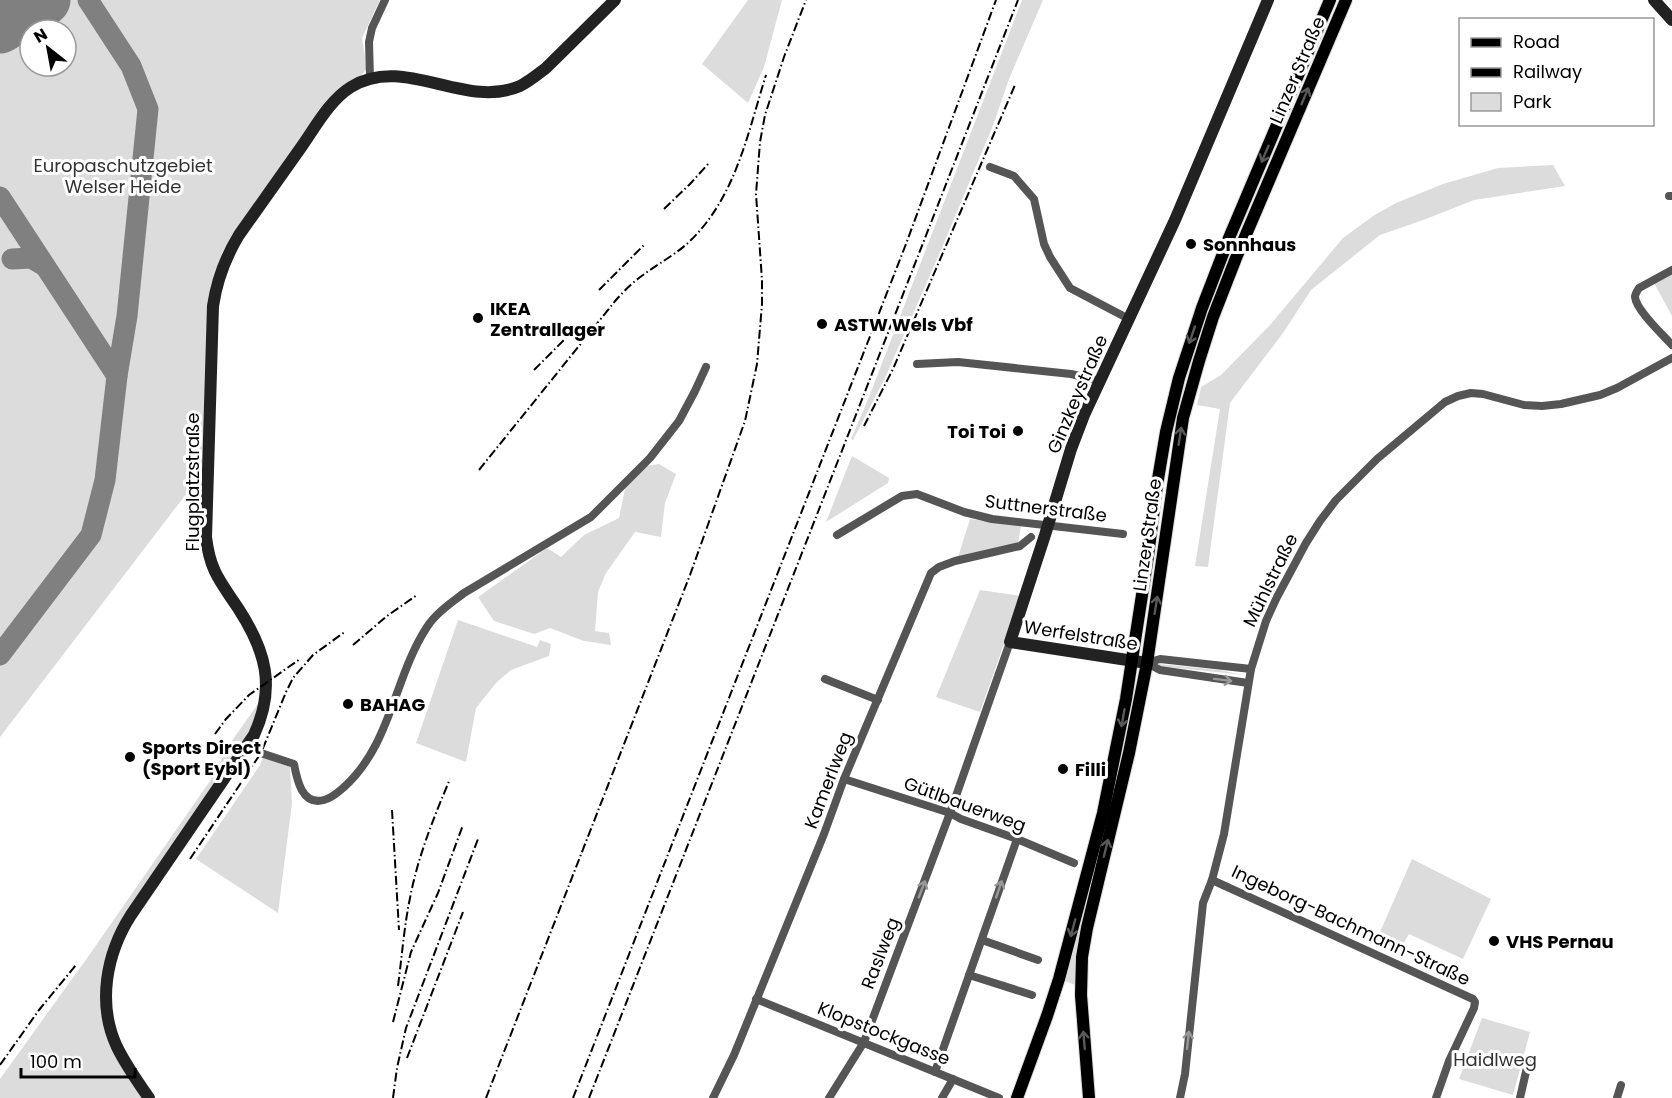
<svg xmlns="http://www.w3.org/2000/svg" width="1672" height="1098" font-family="Poppins,sans-serif">
<style>
.green{fill:#dcdcdc;fill-rule:evenodd}
.lines{fill:none;stroke-linecap:round;stroke-linejoin:round}
.taxiway{stroke:#808080;stroke-width:21}
.runway{stroke:#808080;stroke-width:51}
.primary-casing{stroke:#dbdbdb;stroke-width:14}
.street{stroke:#555;stroke-width:8}
.secondary{stroke:#222;stroke-width:12}
.primary{stroke:#000;stroke-width:12}
.rail{stroke:#000;stroke-width:2;stroke-dasharray:9 3 1.5 3;stroke-linecap:butt}
.oneway{stroke:#595959}
.oneway2{stroke:#999}
.poi-dot{fill:#000;stroke:#fff;stroke-width:2}
.labels{text-anchor:middle;dominant-baseline:central;stroke-width:6;stroke-linejoin:round;paint-order:stroke}
.street-label{font-size:18px;fill:#000;stroke:#fff}
.park-label{font-size:18px;fill:#333;stroke:#fff}
.poi-label{font-size:18px;font-weight:bold;fill:#000;stroke:#fff;text-anchor:start}
</style>
<rect width="100%" height="100%" fill="#fff"/>
<g class="green">
<path d="M 0,0 L 380,0 L 362,38 L 365,57 L 366,69 L 361,76 L 348,83 L 248,212 L 222,253 L 211,289 L 204,493 L 190,489 L 0,737 ZM 30,30 L 66,30 L 66,66 L 30,66 Z"/>
<polygon points="748,0 782,0 764,67 748,103 702,64"/>
<polygon points="1022,0 1043,0 1009,79 994,123 941,250 885,378 853,440 851,439 869,397"/>
<polygon points="1553,165 1565,186 1474,200 1426,219 1380,235 1311,290 1283,333 1230,403 1208,567 1195,566 1220,409 1197,405 1201,387 1221,375 1270,325 1343,238 1373,216 1396,203 1443,184 1498,168"/>
<polygon points="1672,272 1672,316 1654,283"/>
<polygon points="852,456 889,478 888,483 826,522"/>
<polygon points="659,464 676,474 665,503 661,537 635,532 606,573 598,592 595,631 609,633 611,645 584,641 550,628 534,634 494,621 478,597 547,548 561,557 584,535 619,518 626,484 646,466"/>
<polygon points="970,519 1021,526 1018,543 958,557"/>
<polygon points="980,590 1021,596 980,712 936,697"/>
<polygon points="458,620 537,647 540,640 551,644 549,656 511,670 496,683 476,708 466,762 416,743"/>
<polygon points="1159,664 1219,670 1244,675 1159,666"/>
<polygon points="260,701 249,736 130,907 112,938 105,962 101,1008 142,1098 0,1098 0,1079 90,954 210,781 231,742"/>
<polygon points="263,757 290,767 292,803 278,913 196,859 260,765"/>
<polygon points="1412,859 1491,899 1463,959 1409,934 1399,951 1376,941"/>
<path d="M 1091,875 L 1094,875 C 1084,912 1077,947 1075,985 L 1065,981 Z"/>
<polygon points="1482,1018 1530,1032 1513,1095 1459,1079"/>
</g>
<g class="lines">
<g class="taxiway">
<polyline points="88,0 131,66 148,109 127,316 117,376"/>
<polyline points="0,197 117,376 105,480 91,535 0,655"/>
<polyline points="12,259 31,258 43,265"/>
</g>
<polyline class="runway" points="0,28 45,0"/>
<defs>
<g id="primary">
<polyline points="1017,1098 1047,1016 1059,979 1103,813 1126,699 1148,556 1157,485 1166,432 1179,378 1202,308 1229,238 1330,0"/>
<polyline points="1089,1098 1081,995 1082,957 1087,928 1129,753 1147,663 1183,418 1199,361 1213,317 1236,258 1346,0"/>
</g>
</defs>
<use href="#primary" class="primary-casing"/>
<g class="street">
<polyline points="370,78 369,42 372,28 385,0"/>
<polyline points="990,167 1014,176 1034,199 1044,244 1050,257 1070,288 1129,319"/>
<polyline points="1669,196 1672,196"/>
<path d="M 1672,270 L 1639,288 C 1637,291 1635,294 1635,297 C 1636,310 1663,335 1672,345"/>
<polyline points="917,364 958,362 1071,374 1100,381"/>
<polyline points="837,535 902,496 917,494 964,512 992,519 1123,534"/>
<polyline points="1147,663 1160,659 1251,669"/>
<polyline points="1147,663 1160,670 1248,683"/>
<polyline points="825,679 878,700"/>
<path d="M 246,748 L 294,764 C 297,780 302,806 324,800 C 332,798 337,793 343,788 C 391,746 394,677 427,627 C 436,613 451,603 464,593 L 591,517 L 650,458 L 679,421 L 695,391 L 706,367"/>
<polyline points="844,779 950,813 961,819 1017,839 1074,863"/>
<polyline points="1212,880 1473,999 1475,1002 1474,1008 1449,1061 1436,1098"/>
<polyline points="982,940 1038,960"/>
<polyline points="969,975 1032,995"/>
<polyline points="756,999 999,1098"/>
<polyline points="935,1072 1017,839"/>
<polyline points="713,1098 734,1055 824,834 844,779 931,573 939,567 955,561 1020,546 1031,537"/>
<polyline points="829,1098 864,1042 950,813 1010,642"/>
<polyline points="942,1098 953,1079"/>
<polyline points="1180,1098 1185,1074 1203,903 1212,880 1224,834 1251,669 1266,621 1277,597 1306,543 1320,521 1336,500 1377,459 1445,402 1458,396 1471,393 1483,394 1524,405 1542,406 1561,404 1600,395 1617,388 1672,358"/>
<polyline points="1520,1098 1528,1063"/>
<polyline points="1617,1098 1621,1085"/>
</g>
<g class="secondary">
<polyline points="1654,0 1672,20"/>
<polyline points="1147,663 1010,642 1045,535 1071,449 1084,415 1175,220 1268,0"/>
<path d="M 149,1098 C 137,1081 126,1065 117,1047 C 97,1004 106,954 131,915 L 254,735 C 276,687 266,651 238,608 C 220,581 210,571 206,537 L 213,306 C 217,279 225,258 239,235 C 260,205 281,176 302,146 C 316,126 330,100 351,87 C 405,54 464,110 520,86 C 530,81 538,74 546,68 L 615,0"/>
</g>
<use href="#primary" class="primary"/>
<g class="rail">
<polyline points="664,209 690,184 709,163"/>
<polyline points="599,290 645,244"/>
<polyline points="534,370 580,324"/>
<polyline points="864,426 893,369 1015,85"/>
<path d="M 479,470 L 616,300 C 624,291 633,282 643,275 C 659,263 677,254 691,240 C 736,196 748,132 766,75"/>
<polyline points="353,645 387,616 417,595"/>
<polyline points="215,734 226,719 249,695 300,659"/>
<polyline points="392,810 399,930"/>
<polyline points="190,859 261,753 286,692 293,678 313,655 346,631"/>
<path d="M 398,986 C 402,956 404,927 410,898 C 418,856 434,817 450,779"/>
<polyline points="393,1022 411,952 438,893 463,825"/>
<polyline points="407,1058 463,912"/>
<polyline points="0,1065 39,1010 76,965"/>
<polyline points="393,1098 397,1068 406,1028 478,839"/>
<polyline points="486,1098 690,575 745,421 757,364 762,304 762,280 756,194 760,142 765,115 784,57 806,0"/>
<polyline points="573,1098 906,244 996,0"/>
<polyline points="589,1098 1018,0"/>
</g>
</g>
<defs><path id="oneway-shaft" d="M-6 0H5M1.5-3L5.5 0L1.5 3" fill="none" stroke-width="1.6" stroke-linecap="round" stroke-linejoin="round" transform="scale(1.5)"/></defs>
<g class="oneway">
<use href="#oneway-shaft" transform="translate(1305 96) rotate(-67)"/>
<use href="#oneway-shaft" transform="translate(1265 154) rotate(113)"/>
<use href="#oneway-shaft" transform="translate(1192 335) rotate(109)"/>
<use href="#oneway-shaft" transform="translate(1180 436) rotate(-81)"/>
<use href="#oneway-shaft" transform="translate(1156 605) rotate(-81)"/>
<use href="#oneway-shaft" transform="translate(1123 718) rotate(100)"/>
<use href="#oneway-shaft" transform="translate(1106 848) rotate(-76)"/>
<use href="#oneway-shaft" transform="translate(1073 928) rotate(105)"/>
<use href="#oneway-shaft" transform="translate(1084 1040) rotate(-95)"/>
</g>
<g class="oneway2">
<use href="#oneway-shaft" transform="translate(1223 680) rotate(7)"/>
<use href="#oneway-shaft" transform="translate(922 889) rotate(-69)"/>
<use href="#oneway-shaft" transform="translate(999 889) rotate(-71)"/>
<use href="#oneway-shaft" transform="translate(1188 1040) rotate(-84)"/>
</g>
<g class="poi-dot">
<circle cx="1191" cy="244" r="6"/>
<circle cx="478" cy="318" r="6"/>
<circle cx="822" cy="324" r="6"/>
<circle cx="1018" cy="431" r="6"/>
<circle cx="348" cy="704" r="6"/>
<circle cx="130" cy="757" r="6"/>
<circle cx="1063" cy="769" r="6"/>
<circle cx="1494" cy="941" r="6"/>
</g>
<g class="labels">
<g class="street-label">
<text transform="translate(1297 70) rotate(-67)">Linzer Straße</text>
<text transform="translate(1077 394) rotate(-67)">Ginzkeystraße</text>
<text transform="translate(192 482) rotate(-90)">Flugplatzstraße</text>
<text transform="translate(1046 508) rotate(7)">Suttnerstraße</text>
<text transform="translate(1147 535) rotate(-82)">Linzer Straße</text>
<text transform="translate(1270 580) rotate(-64)">Mühlstraße</text>
<text transform="translate(1081 635) rotate(9)">Werfelstraße</text>
<text transform="translate(828 780) rotate(-69)">Kamerlweg</text>
<text transform="translate(965 804) rotate(20)">Gütlbauerweg</text>
<text transform="translate(1351 925) rotate(25)">Ingeborg-Bachmann-Straße</text>
<text transform="translate(880 953) rotate(-69)">Raslweg</text>
<text transform="translate(884 1033) rotate(22)">Klopstockgasse</text>
</g>
<g class="park-label">
<text x="123" y="165">Europaschutzgebiet<tspan x="123" dy="21">Welser Heide</tspan></text>
<text x="1495" y="1059">Haidlweg</text>
</g>
<g class="poi-label">
<text x="1203" y="244">Sonnhaus</text>
<text x="490" y="308">IKEA<tspan x="490" dy="21">Zentrallager</tspan></text>
<text x="834" y="324">ASTW Wels Vbf</text>
<text x="1006" y="431" text-anchor="end">Toi Toi</text>
<text x="360" y="704">BAHAG</text>
<text x="142" y="747">Sports Direct<tspan x="142" dy="21">(Sport Eybl)</tspan></text>
<text x="1075" y="769">Filli</text>
<text x="1506" y="941">VHS Pernau</text>
</g>
</g>
<rect x="1459" y="18" width="195" height="108" fill="#ffffff" stroke="#999999" stroke-width="1.5"/>
<rect x="1471" y="38" width="30" height="9" fill="#000000" stroke="#999999" stroke-width="1.5"/>
<text x="1513" y="48" font-size="18" fill="#000000">Road</text>
<rect x="1471" y="68" width="30" height="9" fill="#000000" stroke="#999999" stroke-width="1.5"/>
<text x="1513" y="78" font-size="18" fill="#000000">Railway</text>
<rect x="1471" y="93" width="30" height="18" fill="#dcdcdc" stroke="#999999" stroke-width="1.5"/>
<text x="1513" y="108" font-size="18" fill="#000000">Park</text>
<g transform="translate(48 48) rotate(329)"><circle r="28" fill="#ffffff" stroke="#999999" stroke-width="1.5"/>
<path d="M0-4.5L10 22L0 15L-10 22Z" fill="#000000"/>
<text y="-9" font-size="16" font-weight="bold" text-anchor="middle" fill="#000000">N</text>
</g>
<path d="M21 1068v9h114v-9" fill="none" stroke="#000000" stroke-width="3"/>
<text x="30" y="1068" font-size="18" fill="#000000" stroke="#ffffff" stroke-width="4.5" paint-order="stroke">100 m</text>
</svg>
